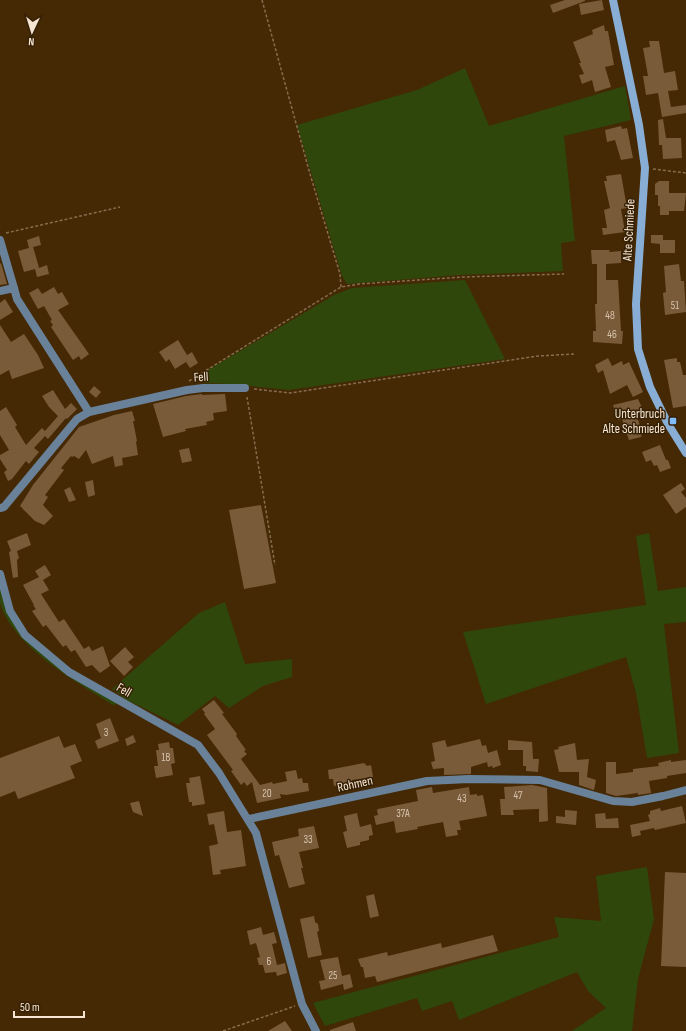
<svg xmlns="http://www.w3.org/2000/svg" width="686" height="1031" font-family="'Sofia Sans Condensed',sans-serif">
<style>
.green{fill:#2f470a}
.building{fill:#795b39}
.lines{fill:none;stroke-linecap:round;stroke-linejoin:round}
.path{stroke:#856d4f;stroke-width:1.5;stroke-dasharray:3 2;stroke-linecap:butt}
.street{stroke:#698199;stroke-width:8}
.secondary{stroke:#88aed5;stroke-width:8}
.poi-dot{fill:#80bdfa;stroke:#362106;stroke-width:1.5}
.labels{text-anchor:middle;dominant-baseline:central;stroke-width:3;stroke-linejoin:round;paint-order:stroke}
.number-label{font-size:11px;fill:#d7c2ac}
.street-label{font-size:13px;fill:#f6e5d2;stroke:#362106}
.poi-label{font-size:13px;fill:#f6e5d2;stroke:#362106;text-anchor:end}
</style>
<rect width="100%" height="100%" fill="#442904"/>
<g class="green">
<polygon points="465,68 489,126 625,86 631,120 564,136 575,241 561,243 563,271 460,275 347,284 342,276 297,125 417,90"/>
<polygon points="465,280 505,359 289,390 231,384 204,383 200,378 201,375 203,373 334,295 352,288"/>
<polygon points="649,533 658,591 686,587 686,622 664,624 679,753 647,758 636,693 626,657 486,704 463,632 646,605 636,536"/>
<path d="M 0,584 L 4,595 L 34,644 L 117,704 L 113,705 C 77,682 13,647 0,603 C 0,597 0,590 0,584 Z"/>
<polygon points="225,602 245,664 292,659 292,677 263,686 229,708 215,696 178,725 127,700 112,689 199,613"/>
<polygon points="647,867 654,919 638,979 632,1031 572,1031 606,1008 588,991 577,972 459,1020 452,1001 422,1011 417,998 325,1026 313,1003 559,937 554,917 601,921 596,876"/>
</g>
<g class="building">
<polygon points="565,0 585,0 585,1 553,13 550,5"/>
<polygon points="602,0 604,10 581,15 579,4"/>
<polygon points="604,25 605,31 608,31 614,65 605,67 611,87 595,92 592,80 582,84 579,75 584,74 579,63 581,63 573,42 593,34 592,30"/>
<polygon points="649,41 659,41 664,73 675,71 678,90 668,91 671,107 686,105 686,113 662,117 658,93 646,95 643,76 648,76 643,48 650,47"/>
<polygon points="663,119 666,138 681,138 682,158 663,159 662,145 659,145 658,120"/>
<polygon points="621,126 622,129 627,128 633,158 621,160 615,140 607,142 605,130"/>
<polygon points="621,174 627,208 621,209 625,232 603,235 602,228 607,228 604,210 610,208 604,181 607,181 606,176"/>
<polygon points="659,181 669,181 669,193 686,193 684,211 669,211 669,215 660,215 660,206 658,206 658,195 655,195 655,184"/>
<polygon points="651,235 663,235 663,240 675,240 675,253 660,253 660,244 651,243"/>
<polygon points="39,236 41,245 33,247 36,257 39,268 47,265 49,274 37,277 35,269 24,272 18,251 29,248 27,240"/>
<polygon points="591,250 610,250 609,252 621,251 621,263 606,264 606,280 618,280 621,331 623,331 622,344 593,342 593,331 596,331 595,304 597,304 597,264 592,264"/>
<polygon points="1,263 7,284 0,285 0,264"/>
<polygon points="679,264 681,281 684,281 686,312 665,315 663,293 666,292 664,266"/>
<polygon points="54,287 58,294 62,292 69,304 58,310 89,354 81,360 79,356 73,360 51,327 53,325 50,321 52,320 44,306 38,309 29,293 38,288 42,294"/>
<polygon points="5,299 13,312 0,320 0,303"/>
<polygon points="0,325 11,342 24,334 38,355 44,368 12,379 9,370 0,375"/>
<polygon points="178,340 187,355 192,352 198,363 190,368 186,362 175,369 169,359 166,362 159,352"/>
<polygon points="608,358 612,366 622,361 623,365 629,362 643,392 633,397 627,385 610,394 603,370 598,373 595,365"/>
<polygon points="677,358 677,362 680,362 683,375 686,375 686,406 673,408 664,360"/>
<polygon points="94,386 101,392 96,398 89,392"/>
<polygon points="53,390 65,409 71,403 77,409 67,419 66,418 48,439 45,436 34,448 39,452 29,464 26,461 12,479 8,481 4,472 7,470 0,459 0,455 9,450 0,435 0,411 6,407 17,425 15,427 26,445 42,428 45,431 58,416 49,407 42,396"/>
<polygon points="202,394 202,395 225,394 227,411 213,413 214,420 206,422 207,425 185,429 186,431 163,437 153,404 186,396"/>
<polygon points="638,399 645,414 637,416 642,433 641,437 629,440 622,419 618,420 613,405"/>
<polygon points="132,411 135,421 133,421 137,441 136,442 138,455 122,458 123,465 115,467 113,456 92,464 86,450 79,459 74,456 72,457 71,456 61,468 64,470 61,474 45,495 48,497 43,505 53,516 44,525 35,521 20,506 33,485 79,427 114,415"/>
<polygon points="660,445 666,460 668,460 671,468 660,472 657,465 654,466 651,460 646,462 642,452"/>
<polygon points="189,448 192,461 182,463 179,450"/>
<polygon points="93,480 95,495 88,497 85,482"/>
<polygon points="681,483 685,489 681,492 686,498 686,507 676,514 663,495"/>
<polygon points="70,487 76,500 69,502 64,490"/>
<polygon points="261,505 276,583 244,589 229,510"/>
<polygon points="27,533 31,545 17,551 19,558 17,560 18,577 13,578 9,552 11,551 7,541"/>
<polygon points="45,565 51,575 43,580 49,590 41,594 59,622 64,619 84,649 89,646 92,651 103,646 110,666 100,673 92,665 86,667 75,650 71,652 66,645 63,647 46,625 43,627 32,611 36,609 33,605 34,605 23,585 39,577 35,571"/>
<polygon points="125,647 134,657 128,662 133,667 124,676 110,661"/>
<polygon points="214,700 224,713 222,714 237,734 236,736 246,750 244,751 247,754 241,759 260,785 272,782 273,784 287,781 285,772 296,770 298,779 302,778 303,783 308,783 309,791 286,795 280,794 281,798 257,803 252,782 247,786 244,782 241,785 231,771 233,770 207,735 215,729 204,714 205,713 202,709"/>
<polygon points="110,718 119,741 98,749 95,741 101,738 96,724"/>
<polygon points="133,735 136,742 127,746 125,739"/>
<polygon points="59,736 64,748 75,744 82,761 70,766 75,778 18,799 15,791 0,797 0,758"/>
<polygon points="480,739 482,746 486,745 488,753 497,750 501,765 493,768 492,766 488,767 487,762 471,767 471,774 444,775 444,768 433,769 431,762 435,761 432,743 445,740 447,747"/>
<polygon points="508,740 532,742 533,759 539,759 538,772 526,771 526,766 523,766 523,750 508,750"/>
<polygon points="169,742 170,748 173,748 175,763 171,764 173,775 156,778 154,766 158,766 156,750 159,750 158,744"/>
<polygon points="575,743 577,760 589,759 587,777 596,780 594,790 579,785 579,772 559,772 554,750 559,749 558,747"/>
<polygon points="671,760 671,762 686,760 686,773 667,776 667,778 649,781 651,793 638,795 638,793 616,796 606,793 606,762 616,762 616,774 633,772 633,769 659,766 658,763"/>
<polygon points="364,763 367,766 371,765 373,777 352,780 352,783 334,786 333,779 329,779 328,770"/>
<polygon points="200,776 205,804 192,806 192,802 189,802 186,783 190,783 189,778"/>
<polygon points="532,785 547,788 548,821 539,822 539,809 513,810 514,815 501,815 500,799 505,799 504,787"/>
<polygon points="432,787 433,793 469,787 470,795 477,794 477,796 483,795 487,816 459,821 461,830 457,830 458,835 446,837 443,822 417,827 418,829 396,833 394,821 376,825 374,816 378,815 377,810 378,809 418,801 416,790"/>
<polygon points="139,801 143,816 133,812 130,803"/>
<polygon points="682,806 686,823 655,830 654,828 640,831 641,835 632,837 630,825 650,821 648,815 650,814 650,811 660,808 661,811"/>
<polygon points="565,810 577,811 576,825 556,823 556,816 565,817"/>
<polygon points="224,811 227,832 241,830 246,866 220,870 221,874 213,875 209,846 218,844 214,824 209,825 207,814"/>
<polygon points="357,813 360,827 371,824 373,835 369,836 369,840 360,842 360,845 347,848 343,832 347,831 344,816"/>
<polygon points="605,813 606,819 618,818 619,828 596,828 595,814"/>
<polygon points="314,826 319,848 299,852 303,868 301,868 305,884 289,888 279,855 275,856 272,842 299,836 298,829"/>
<polygon points="665,872 686,873 686,967 661,966"/>
<polygon points="374,894 379,916 370,918 366,896"/>
<polygon points="314,916 315,922 318,924 319,931 317,932 322,955 308,958 300,919"/>
<polygon points="261,927 263,935 274,932 277,943 272,944 277,965 285,963 287,973 277,976 276,972 265,973 263,965 259,965 257,958 260,957 256,943 250,945 247,931"/>
<polygon points="493,935 498,951 377,982 375,976 365,978 363,967 361,967 358,959 387,952 388,956 441,943 442,948"/>
<polygon points="338,957 342,976 350,974 353,987 344,990 343,984 321,990 319,981 325,980 320,960"/>
<polygon points="285,1021 292,1031 268,1031"/>
<polygon points="353,1022 356,1031 330,1031 330,1030"/>
</g>
<g class="lines">
<g class="path">
<polyline points="262,0 310,174 340,274 341,287"/>
<polyline points="653,169 686,173"/>
<polyline points="6,233 120,207"/>
<polyline points="189,381 341,287 359,284 463,277 564,274"/>
<polyline points="254,389 290,393 538,356 575,354"/>
<polyline points="247,397 275,565"/>
<polyline points="223,1031 295,1006"/>
</g>
<g class="street">
<polyline points="0,240 14,288"/>
<polyline points="0,291 14,288 17,299 89,412 77,419 4,507 0,508"/>
<polyline points="89,412 187,390 203,388 245,388"/>
<polyline points="0,574 10,611 25,635 69,672 198,745 219,773 256,833 297,986 302,1004 316,1031"/>
<polyline points="249,819 427,781 469,779 540,780 613,801 632,802 663,796 686,790"/>
</g>
<polyline class="secondary" points="613,0 639,125 645,168 636,304 638,349 650,387 668,424 686,453"/>
</g>
<rect class="poi-dot" x="669" y="417" width="8" height="8" rx="2"/>
<g class="labels">
<g class="number-label">
<text x="675" y="305">51</text>
<text x="610" y="315">48</text>
<text x="612" y="334">46</text>
<text x="106" y="732">3</text>
<text x="166" y="757">1B</text>
<text x="267" y="793">20</text>
<text x="518" y="795">47</text>
<text x="462" y="798">43</text>
<text x="403" y="813">37A</text>
<text x="308" y="839">33</text>
<text x="269" y="961">6</text>
<text x="333" y="975">25</text>
</g>
<g class="street-label">
<text transform="translate(629 230) rotate(-87)">Alte Schmiede</text>
<text transform="translate(201 377) rotate(-4)">Fell</text>
<text transform="translate(124 690) rotate(30)">Fell</text>
<text transform="translate(355 784) rotate(-12)">Rohmen</text>
</g>
<g class="poi-label">
<text x="665" y="414">Unterbruch<tspan x="665" dy="15">Alte Schmiede</tspan></text>
</g>
</g>
<g transform="translate(32 32) rotate(184)" stroke="#362106" stroke-width="3" paint-order="stroke">
<path d="M0-3L7 15L0 10L-7 15Z" fill="#f6e5d2"/>
<text y="-6" font-size="11" font-weight="bold" text-anchor="middle" fill="#f6e5d2">N</text>
</g>
<path d="M14 1011v6h70v-6" fill="none" stroke="#f6e5d2" stroke-width="2"/>
<text x="20" y="1011" font-size="12" fill="#f6e5d2" stroke="#362106" stroke-width="3" paint-order="stroke">50 m</text>
</svg>
